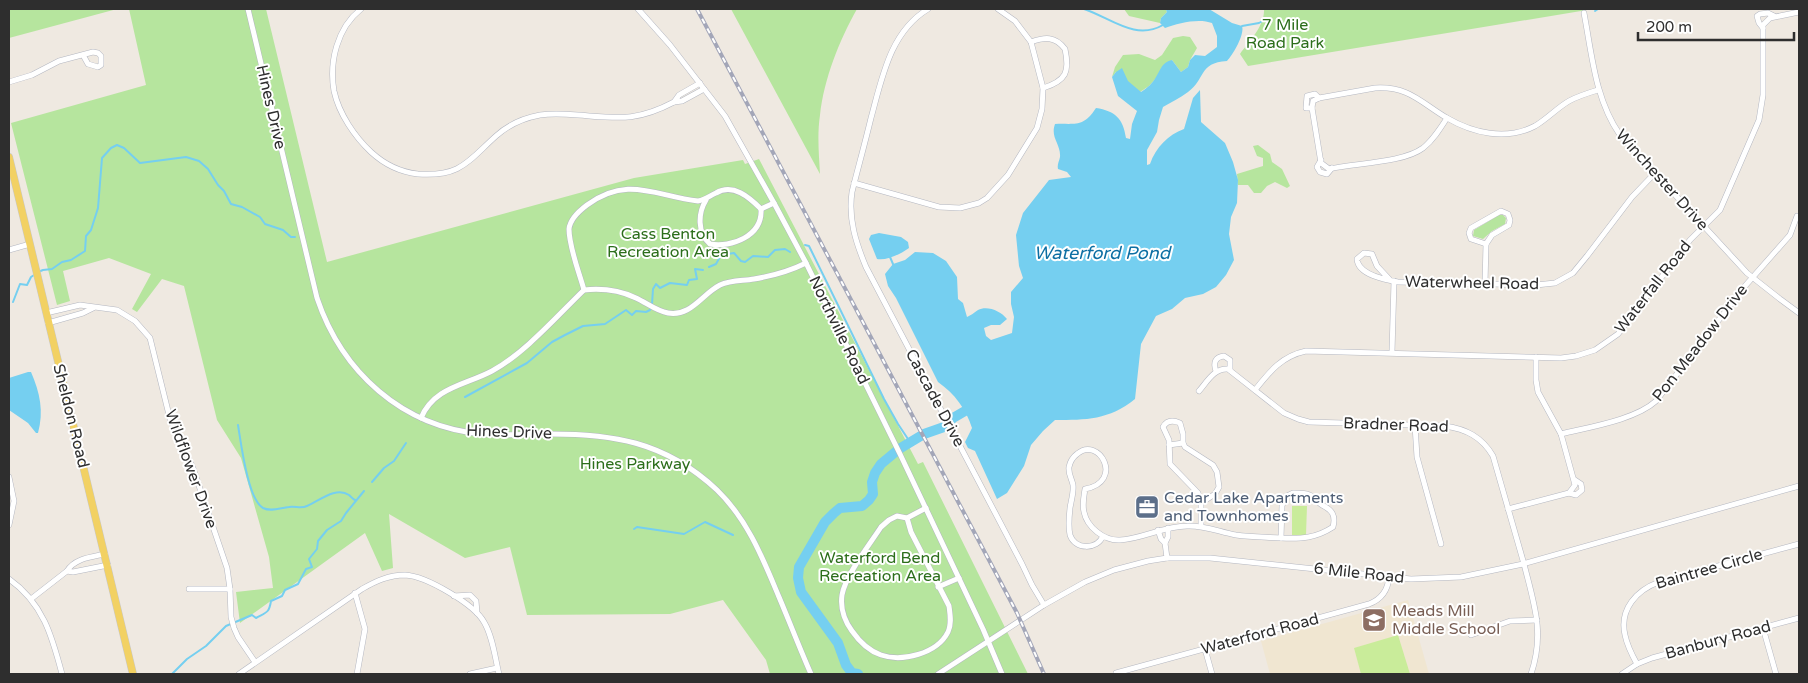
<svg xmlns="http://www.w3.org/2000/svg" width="1808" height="683" font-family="'Varela Round',sans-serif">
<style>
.education{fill:#f0e6d1}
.green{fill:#b6e59e}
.pitch{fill:#c9ec9a}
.water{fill:#75cff0}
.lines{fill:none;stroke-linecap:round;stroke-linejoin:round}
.stream{stroke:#75cff0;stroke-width:2}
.river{stroke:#75cff0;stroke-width:10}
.minor-casing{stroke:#b4b7c1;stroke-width:6}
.major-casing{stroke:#c9c9c9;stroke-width:8}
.minor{stroke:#fff;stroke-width:5}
.major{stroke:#f2d163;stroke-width:7}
.rail-casing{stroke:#a3a6b8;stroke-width:4}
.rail{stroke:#fff;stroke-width:2;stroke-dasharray:5.5;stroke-linecap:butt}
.labels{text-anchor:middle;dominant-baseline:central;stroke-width:4;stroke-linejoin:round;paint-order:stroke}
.park-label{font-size:16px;fill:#2c6e1b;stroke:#fff}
.street-label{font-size:16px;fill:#2e2e2e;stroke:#fff}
.service-label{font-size:16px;fill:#4e5e75;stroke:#fff;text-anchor:start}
.education-label{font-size:16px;fill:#785e54;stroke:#fff;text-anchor:start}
.water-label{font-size:18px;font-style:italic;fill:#0d6fa3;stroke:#fff}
</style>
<rect width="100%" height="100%" fill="#efe9e1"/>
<polygon class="education" points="1408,600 1429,674 1270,674 1261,641"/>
<g class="green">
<polygon points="9,9 117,9 9,38"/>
<polygon points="129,9 266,9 327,262 634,178 743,160 745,164 759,159 918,464 923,462 1028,674 770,674 766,660 723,600 670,614 527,615 510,547 465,558 389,514 393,568 382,571 365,533 240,623 236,592 273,588 269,557 241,458 217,420 184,286 162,279 137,312 132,309 151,274 109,258 63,271 70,301 57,305 11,123 146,85"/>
<path d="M 731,9 L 857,9 C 839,41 824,79 820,115 C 817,135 819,155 820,174 Z"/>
<polygon points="1124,9 1162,9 1166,10 1167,12 1161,18 1160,23 1129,16"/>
<path d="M 1264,9 L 1593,9 L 1248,66 L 1240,54 C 1249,41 1265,26 1264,9 Z"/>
<polygon points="1183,36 1190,37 1197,48 1190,60 1188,67 1181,72 1172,60 1149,86 1140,92 1116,72 1112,77 1115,67 1123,55 1139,54 1155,60 1162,55 1173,38"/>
<polygon points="1258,145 1270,154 1272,162 1282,169 1290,186 1287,188 1275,182 1267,186 1261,193 1254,193 1248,185 1238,185 1237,174 1263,166 1263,158 1257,156 1253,146"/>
<polygon points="1499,215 1503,215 1506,218 1505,224 1492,231 1483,239 1473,236 1474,230"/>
</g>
<g class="pitch">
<polygon points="1292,506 1307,506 1306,535 1292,535"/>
<polygon points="1398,635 1410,674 1361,674 1354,648"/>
</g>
<g class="water">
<path d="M 1162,9 L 1209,9 L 1232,23 L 1242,26 C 1245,34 1233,55 1227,61 C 1198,63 1206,79 1188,92 C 1180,98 1171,102 1163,107 L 1159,120 L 1157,132 L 1147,150 L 1147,165 L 1150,164 C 1156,147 1168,135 1184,129 L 1193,98 L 1200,90 L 1201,122 L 1225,143 L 1233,162 L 1238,180 L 1237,203 L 1231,217 L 1229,234 L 1234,260 L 1226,275 L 1216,287 L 1203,294 L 1185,298 L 1172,309 L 1156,316 L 1141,344 L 1135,399 C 1109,420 1086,420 1055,420 L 1043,431 L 1031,445 L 1024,466 L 1007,493 L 997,499 L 975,451 L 968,448 L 965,442 L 972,428 C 966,409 955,394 938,382 L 896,298 L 888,286 L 885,274 L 893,264 L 905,260 L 915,252 L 933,253 L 946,261 L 957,277 L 958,299 L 963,303 L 967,317 C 971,315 974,313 978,310 C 987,305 1001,311 1007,319 L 1000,325 L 991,325 L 984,328 L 986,336 L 991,340 L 1012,333 L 1014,317 L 1011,304 L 1011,292 L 1023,278 L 1019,266 L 1016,235 L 1023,213 L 1049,180 L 1071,177 L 1067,172 L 1058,169 C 1057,164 1059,162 1060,157 C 1061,144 1050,138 1055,124 C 1075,123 1083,128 1096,108 C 1115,111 1123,118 1126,138 L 1130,139 L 1132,124 L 1137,111 L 1118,96 L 1112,77 L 1116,72 L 1122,68 L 1128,81 L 1141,92 C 1147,88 1152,84 1156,77 C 1161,69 1162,62 1172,60 L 1181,72 L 1188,67 L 1190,60 L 1195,55 L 1205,56 L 1217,47 L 1217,36 L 1212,23 C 1199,18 1178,23 1165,28 L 1160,23 L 1161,18 L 1167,12 L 1166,10 Z"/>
<path d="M 879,233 L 901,237 L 908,242 L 909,248 C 901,254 886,261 877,259 L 869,239 L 871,235 Z"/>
<path d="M 28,372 L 31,372 C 40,393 44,411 38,433 L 36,433 L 28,423 L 9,410 L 9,378 Z"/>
</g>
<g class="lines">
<g class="stream">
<path d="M 1084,9 C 1111,18 1135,41 1163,25"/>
<polyline points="1595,11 1598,9"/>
<polyline points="1242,26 1259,23 1268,18"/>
<polyline points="805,245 809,246 884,399 898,424 910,442"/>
<polyline points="890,257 893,264"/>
<polyline points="709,267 716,264 721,255 734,253 741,261 745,262 753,256 768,257 775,250 785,249 790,252"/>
<polyline points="38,272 43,270 52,269 62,262 71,260 85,251 86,236 91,230 98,208 102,158 111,148 117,145 124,148 140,163 186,157 199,161 208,169 218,185 224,191 231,204 242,207 260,217 265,224 283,230 291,237 295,237"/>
<polyline points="13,302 20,284 27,285 31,277 34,275"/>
<polyline points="652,304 653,289 656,284 660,288 670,283 687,285 689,280 697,279 695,269 703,270"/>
<polyline points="465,397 527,363 552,342 565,335 583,326 605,324 626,310 632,315 636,311 646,312 650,310"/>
<path d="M 238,425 C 241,443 248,500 263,508 C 271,512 280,508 289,507 C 296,506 301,509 307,506 C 319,501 336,486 349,495 C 351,497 353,499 355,500"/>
<polyline points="372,482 384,468 394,461 406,443"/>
<polyline points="634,529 637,527 684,534 705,522 733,535"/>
<path d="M 172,674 L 187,659 L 206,646 L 226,626 L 252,615 L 256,618 C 267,612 269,613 271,601 L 282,596 L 285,590 L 298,584 L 306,569 L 312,567 L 309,559 L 317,549 L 318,541 L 327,530 L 341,521 L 346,513 L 364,491"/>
</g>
<polyline class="river" points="858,674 852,673 846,665 838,643 801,592 798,578 799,567 825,522 834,513 840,508 862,506 869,500 873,494 872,482 875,473 881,464 899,449 924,434 944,427 953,418 965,411"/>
<defs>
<g id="minor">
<path d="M 248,9 L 317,298 C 342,372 402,427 482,434 C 502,436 522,434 542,434 C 611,433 665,441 717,490 C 748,520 763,559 779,597 C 790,623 800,649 811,674"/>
<path d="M 361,9 C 337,28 329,62 334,91 C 339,114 355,137 371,152 C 384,164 400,172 418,174 C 461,177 468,161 496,136 C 508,125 524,118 540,115 C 553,113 566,114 578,115 C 618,118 636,122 674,102"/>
<polyline points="638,9 670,45 725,116 774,203 806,263 900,454 983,629 1002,674"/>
<path d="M 928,9 C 890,32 882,78 871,118 C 865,143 858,168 852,192 C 848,219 856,243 866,267 L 1022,564 L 1032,585 L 1044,605"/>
<path d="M 1584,13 C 1592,55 1595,99 1620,135 L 1747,273 L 1780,299 L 1799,313"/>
<polyline points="1763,28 1759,23 1757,16 1760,14 1768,13 1774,16"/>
<path d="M 1031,42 C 1045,37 1055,36 1065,49 C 1070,72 1066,81 1043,88"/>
<polyline points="9,82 32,75 59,61 93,52 98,53 101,56 101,65 98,67 88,64 83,55"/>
<polyline points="700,83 679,95 674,102 682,101 704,89"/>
<path d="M 1375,88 C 1409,86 1420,102 1447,118 C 1440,129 1433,140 1423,148 C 1403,163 1355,163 1329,169 L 1321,163 L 1312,108 L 1313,101 L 1319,98 Z"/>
<polyline points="1312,108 1306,108 1307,96 1315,94 1319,98"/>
<path d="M 1447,118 C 1473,133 1506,141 1535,126 C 1547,119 1557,108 1569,101 C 1578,96 1588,93 1598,90"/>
<polyline points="1321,160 1317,167 1320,172 1327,174 1332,168"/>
<polyline points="854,183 939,207 960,208 979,203 987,198 1008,175 1037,128 1042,109 1043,88 1031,42 1015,21 998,9"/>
<path d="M 706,200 C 698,213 697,233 710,244 C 731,248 763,236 761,209"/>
<polyline points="761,209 774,203"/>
<polygon points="1501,211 1508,214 1510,220 1509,225 1492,235 1486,244 1471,239 1469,233 1471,228"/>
<polyline points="9,250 30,244"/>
<path d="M 1390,280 L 1377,266 L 1372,254 L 1364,253 L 1357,259 C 1358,275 1386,280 1398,282 L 1536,285 L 1555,283 L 1573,273 L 1587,256 L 1632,197 L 1655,173"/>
<polyline points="1485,284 1486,244"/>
<path d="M 584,290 C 579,272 569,247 569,229 C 570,219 579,211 587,205 C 628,175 655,196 698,201 C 706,200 709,196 716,193 C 733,183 749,197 761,209"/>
<polyline points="46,313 80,305 117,310 135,321 150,338 170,419 193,468 227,568 230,589 231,617 234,628 238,637 255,662"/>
<polyline points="48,323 83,313 93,308"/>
<polyline points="1392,352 1394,281"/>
<path d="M 1216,371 C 1213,363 1215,357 1224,356 L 1230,360 L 1230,370"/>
<path d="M 1255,390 C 1270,371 1282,356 1306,351 L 1561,358 L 1576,356 L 1595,350 L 1618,334 L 1690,240 L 1720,210 L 1759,120 L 1763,95 L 1763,25 L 1770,18 L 1799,12"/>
<path d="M 1199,391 C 1207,382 1214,368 1228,369 L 1284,413 L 1298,419 L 1309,422 L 1445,426 C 1466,429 1482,437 1493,456 C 1503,492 1514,528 1524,564 C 1534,604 1545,633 1531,674"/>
<path d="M 421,418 C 434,387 466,385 492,371 C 524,354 558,315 584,290 C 603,288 619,290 636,298 C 647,303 656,311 668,313 C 691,317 702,294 720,285 C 731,280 743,281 754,279 C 772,276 790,271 806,263"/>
<polyline points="1415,425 1417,457 1441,544"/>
<path d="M 1561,434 C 1589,427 1635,420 1656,401 L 1745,286 L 1790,235 L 1797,216"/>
<polyline points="1169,445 1183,443"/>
<polyline points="9,477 14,501 9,525"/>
<path d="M 1293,493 C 1300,493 1308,493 1313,497 C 1316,499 1318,503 1322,505 C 1332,510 1336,515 1333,527 C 1316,538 1302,539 1281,538 L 1282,506 L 1285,497 Z"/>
<polyline points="1569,493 1576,495 1582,490 1581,484 1575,480"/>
<polyline points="1508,509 1569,493 1575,485 1561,434 1538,392 1536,380 1536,357"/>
<path d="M 907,518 L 911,532 L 949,606 C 950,614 952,624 948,632 C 937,654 902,662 881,655 C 869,651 859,641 852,631 C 844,620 840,609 842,595 C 845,576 870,544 881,527 L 889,520 L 897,516 L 907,518 L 926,508"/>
<path d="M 1201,526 L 1201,503 L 1198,493 L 1170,464 L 1169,440 L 1163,427 C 1167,420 1173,420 1180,423 L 1183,434 L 1183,443 L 1185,447 L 1213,465 L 1217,472 L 1219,487 L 1215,494 L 1201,503"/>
<polyline points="1158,530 1161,539 1165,543 1168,537 1168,528"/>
<path d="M 1103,536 C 1097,550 1075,550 1070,535 C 1068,526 1069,517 1070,508 C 1071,501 1074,492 1073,485 C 1072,479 1068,474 1069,467 C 1070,462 1073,457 1077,454 C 1099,435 1125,482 1085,489 C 1084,496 1082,504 1084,512 C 1087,527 1104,541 1120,540 C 1142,539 1164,526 1187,526 C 1204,525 1219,532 1236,535 C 1251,537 1266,537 1281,538"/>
<polyline points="1165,543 1167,558"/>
<polyline points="67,571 73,572 108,565"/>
<path d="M 9,579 C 43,603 52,636 62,674"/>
<polyline points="938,587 959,578"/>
<polyline points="189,589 230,589"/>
<polyline points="355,593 365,629 357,674"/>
<polyline points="454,596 470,595 476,601 477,613"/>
<path d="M 31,599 L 67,571 C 75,558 92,557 105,554"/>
<polyline points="1763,628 1776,674"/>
<polyline points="1471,635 1510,621 1537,620"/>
<polyline points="1205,649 1212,674"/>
<path d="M 1637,664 C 1632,655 1627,645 1625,635 C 1619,609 1637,590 1659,582 L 1799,544"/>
<path d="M 1116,673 L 1369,604 C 1382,599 1388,590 1389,577"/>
<path d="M 239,674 L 362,589 C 376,581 389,575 405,575 C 426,576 474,604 484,622 C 493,637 495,658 499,674"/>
<polyline points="470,674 497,668"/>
<polyline points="938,674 1044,605 1085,582 1114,570 1148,561 1167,558 1210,558 1411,579 1461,577 1523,564 1799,486"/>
<polyline points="1622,674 1637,664 1652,658 1799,618"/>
</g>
<polyline id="major" points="9,157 133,674"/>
</defs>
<use href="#minor" class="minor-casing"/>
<use href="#major" class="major-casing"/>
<use href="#minor" class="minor"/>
<use href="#major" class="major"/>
<defs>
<polyline id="rail" points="697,9 1017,613 1044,674"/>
</defs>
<use href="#rail" class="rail-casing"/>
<use href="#rail" class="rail"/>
</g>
<defs>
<symbol id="office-square" viewBox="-11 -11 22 22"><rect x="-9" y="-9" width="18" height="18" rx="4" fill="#5c6f8a" stroke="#fff"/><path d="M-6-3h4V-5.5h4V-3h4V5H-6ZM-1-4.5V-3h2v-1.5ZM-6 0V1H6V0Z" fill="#fff"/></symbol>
<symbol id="school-square" viewBox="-11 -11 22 22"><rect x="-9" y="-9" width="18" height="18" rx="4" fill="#8d6e63" stroke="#fff"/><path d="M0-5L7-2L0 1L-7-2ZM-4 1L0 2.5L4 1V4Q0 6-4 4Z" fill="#fff"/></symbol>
</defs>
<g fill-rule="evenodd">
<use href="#office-square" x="1133" y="493" width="28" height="28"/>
<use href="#school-square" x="1360" y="606" width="28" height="28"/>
</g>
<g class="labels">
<g class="park-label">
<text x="1285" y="25">7 Mile<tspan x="1285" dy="18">Road Park</tspan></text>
<text x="668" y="234">Cass Benton<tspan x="668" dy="18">Recreation Area</tspan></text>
<text x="635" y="464">Hines Parkway</text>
<text x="880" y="558">Waterford Bend<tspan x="880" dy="18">Recreation Area</tspan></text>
</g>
<g class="street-label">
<text transform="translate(271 107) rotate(77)">Hines Drive</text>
<text transform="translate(1662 180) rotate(48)">Winchester Drive</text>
<text transform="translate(1472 283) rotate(1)">Waterwheel Road</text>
<text transform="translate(1653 287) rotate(-52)">Waterfall Road</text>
<text transform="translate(839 330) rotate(64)">Northville Road</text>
<text transform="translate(1700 343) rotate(-52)">Pon Meadow Drive</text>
<text transform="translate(935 398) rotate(62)">Cascade Drive</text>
<text transform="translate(71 416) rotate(76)">Sheldon Road</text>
<text transform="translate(1396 425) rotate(2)">Bradner Road</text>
<text transform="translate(509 432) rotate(2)">Hines Drive</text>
<text transform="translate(191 469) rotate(70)">Wildflower Drive</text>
<text transform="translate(1709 569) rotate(-16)">Baintree Circle</text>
<text transform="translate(1359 573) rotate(6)">6 Mile Road</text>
<text transform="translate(1260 634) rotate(-15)">Waterford Road</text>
<text transform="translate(1718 640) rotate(-15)">Banbury Road</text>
</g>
<g class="service-label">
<text x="1164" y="498">Cedar Lake Apartments<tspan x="1164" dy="18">and Townhomes</tspan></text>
</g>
<g class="education-label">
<text x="1392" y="611">Meads Mill<tspan x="1392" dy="18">Middle School</tspan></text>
</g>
<g class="water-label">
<text x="1102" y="253">Waterford Pond</text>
</g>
</g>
<rect width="1808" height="683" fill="none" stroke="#2e2e2e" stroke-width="20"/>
<path d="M1638 32v8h156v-8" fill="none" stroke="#2e2e2e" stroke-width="2.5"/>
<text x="1646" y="32" font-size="15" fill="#2e2e2e" stroke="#ffffff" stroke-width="4" paint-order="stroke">200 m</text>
</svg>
